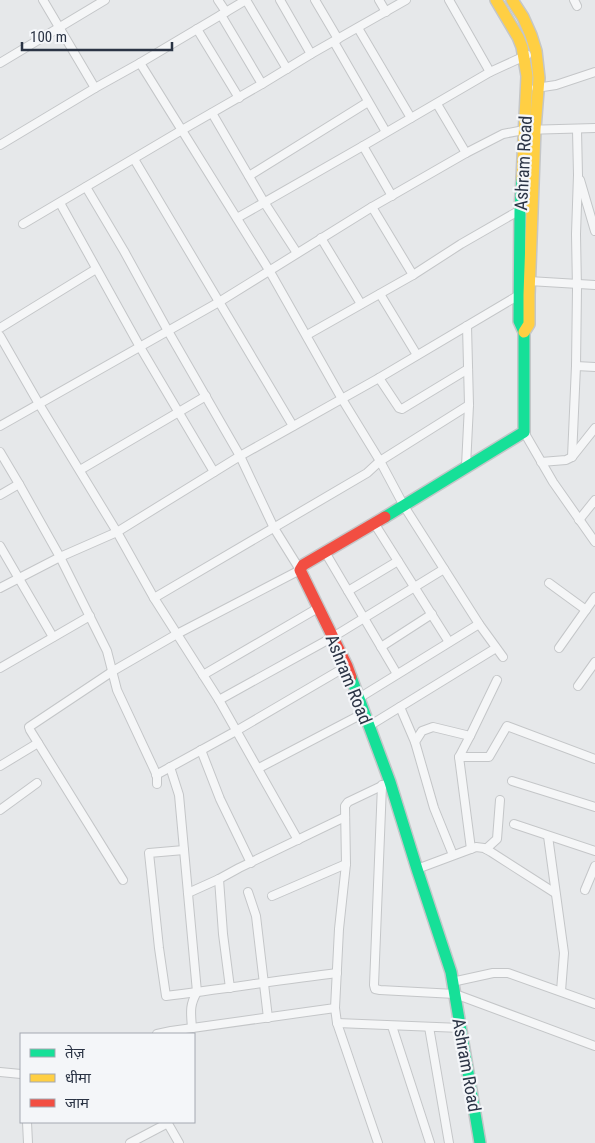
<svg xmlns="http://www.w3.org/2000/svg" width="595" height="1143" font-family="'Roboto Condensed','Noto Sans Devanagari',sans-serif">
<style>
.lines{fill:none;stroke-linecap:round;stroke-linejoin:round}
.street-casing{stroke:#c4c6c8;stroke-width:10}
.fast-casing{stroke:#c4c6c8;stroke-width:14}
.slow-casing{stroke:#c4c6c8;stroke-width:14}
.jam-casing{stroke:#c4c6c8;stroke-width:14}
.street{stroke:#f5f6f7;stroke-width:8}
.fast{stroke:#16e098;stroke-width:11}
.slow{stroke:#ffcf43;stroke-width:11}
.jam{stroke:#f24e42;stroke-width:11}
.labels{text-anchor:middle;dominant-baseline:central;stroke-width:4.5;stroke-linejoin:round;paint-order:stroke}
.street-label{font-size:18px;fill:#2b3445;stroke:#f4f6f9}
</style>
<rect width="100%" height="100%" fill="#e6e8ea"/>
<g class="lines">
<defs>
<g id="street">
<polyline points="43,0 95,88"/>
<polyline points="218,0 226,12"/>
<polyline points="246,0 287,69"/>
<polyline points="280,0 311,54"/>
<polyline points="315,0 338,39"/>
<polyline points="379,0 386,12"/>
<polyline points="449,0 490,72"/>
<polyline points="574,0 577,6"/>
<polyline points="221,15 262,84"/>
<polyline points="358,28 411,118"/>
<polyline points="197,29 239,98"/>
<polyline points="334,42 386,132"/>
<polyline points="0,63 105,0"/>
<polyline points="140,63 269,270 342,399 380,461 404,506 479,624 503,657"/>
<polyline points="536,88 556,85 595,72"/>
<polyline points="437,104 466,153"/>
<polyline points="212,113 264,202 297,253"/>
<polyline points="0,145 95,88 140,63 246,0"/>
<polyline points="363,146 392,196"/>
<polyline points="134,159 293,426"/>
<polyline points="249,176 368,102"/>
<polyline points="580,180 595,231"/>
<polyline points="86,187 124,251 168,331 240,456 274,528 297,565 300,568"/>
<polyline points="60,203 140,347 214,472"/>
<polyline points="372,207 413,275"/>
<polyline points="237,218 363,146 490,72 527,55"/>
<polyline points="23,224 182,130 262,84 311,54 406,0"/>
<polyline points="321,238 361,304"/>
<polyline points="529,281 595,285"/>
<polyline points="380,294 417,355"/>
<polyline points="0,328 96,269"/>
<polyline points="307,335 413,275 461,244 520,210 523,210"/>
<polyline points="0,336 39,404 117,532 154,598 219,700 298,840"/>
<polyline points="576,366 595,367"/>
<polyline points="379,378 399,408 402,409 468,369"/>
<polyline points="0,426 219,302 372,207 466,153 503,134 524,130 595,128"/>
<polyline points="524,432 553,482 595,542"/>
<polyline points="0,452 19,484 60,557 107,651 117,690 154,769 157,776 157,784"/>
<polyline points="572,457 576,366 577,289 576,234 578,175 577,130"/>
<polyline points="541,462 566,460 572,457 595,428"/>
<polyline points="466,466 469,405 467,326"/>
<polyline points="80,470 206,396"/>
<polyline points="0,495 19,484"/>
<polyline points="579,520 595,500"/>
<polyline points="374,523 449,642"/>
<polyline points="0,546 53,637"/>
<polyline points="325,552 397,674"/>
<polyline points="549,583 586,610"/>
<polyline points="0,588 60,557 117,532 240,456 379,378 519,295 523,295"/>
<polyline points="348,591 398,561"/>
<polyline points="154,598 367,473 380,461 469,405"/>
<polyline points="381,647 432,614"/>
<polyline points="559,648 595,597"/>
<polyline points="0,668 90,616"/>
<polyline points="203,675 318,608"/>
<polyline points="578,686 595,662"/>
<polyline points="359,698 479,624"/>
<polyline points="219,700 333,637 444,569"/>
<polyline points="400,707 415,742"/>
<polyline points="369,726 496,648"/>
<polyline points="470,736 459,757 471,849"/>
<polyline points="201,750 220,799 251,863"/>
<polyline points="459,757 489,757 507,726 595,759"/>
<polyline points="0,766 38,743"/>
<path d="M 170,767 L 179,795 L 197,992 C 189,1006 191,1013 192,1028"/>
<polyline points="259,768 364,713"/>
<polyline points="156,775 236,731 347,666"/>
<polyline points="512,781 595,807"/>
<polyline points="382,785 374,985 375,989 380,990 455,994 595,1046"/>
<polyline points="0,810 37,783"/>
<polyline points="514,824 595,851"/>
<polyline points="548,836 564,953 561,991"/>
<polyline points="486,849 497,839 500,800"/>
<path d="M 184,850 L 149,853 L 159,948 L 166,996 C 223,989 280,980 337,973"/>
<polyline points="453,855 434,808 415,742 422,731 433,727 470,736 497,680"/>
<polyline points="417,869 476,847 484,848 491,852 555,893"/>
<polyline points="219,879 223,934 230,988"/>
<polyline points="123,880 30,730 29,727 113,671 177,634 300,570"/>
<polyline points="585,890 595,866"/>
<polyline points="248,892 256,916 268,1018"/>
<polyline points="188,893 219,879 239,868 345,817"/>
<polyline points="272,896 346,864"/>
<polyline points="452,982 493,973 508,973 595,1004"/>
<polyline points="335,1008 337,1023 378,1143"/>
<polyline points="337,1023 461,1028"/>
<polyline points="392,1026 430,1143"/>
<polyline points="429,1027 449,1143"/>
<polyline points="157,1034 171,1031 335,1008 339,929 346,864 345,806 348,802 390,782"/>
<polyline points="0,1072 21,1074"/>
<polyline points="27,1122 28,1143"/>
<polyline points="167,1122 179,1143"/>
<polyline points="130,1143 168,1123"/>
</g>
<g id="fast">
<polyline points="385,517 524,432 524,332 519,321 520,210 522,179"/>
<polyline points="351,677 390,782 417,869 451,972 480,1143"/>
</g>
<g id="slow">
<polyline points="496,0 518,37 522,47 527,76 522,179"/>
<polyline points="512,0 523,17 531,35 536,51 539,78 535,129 529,295 529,324 524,332"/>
</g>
<polyline id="jam" points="351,677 347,666 300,570 303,565 385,517"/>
</defs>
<use href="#street" class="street-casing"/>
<use href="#fast" class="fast-casing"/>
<use href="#slow" class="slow-casing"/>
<use href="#jam" class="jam-casing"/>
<use href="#street" class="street"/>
<use href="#fast" class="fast"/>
<use href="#slow" class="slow"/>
<use href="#jam" class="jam"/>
</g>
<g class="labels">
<g class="street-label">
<text transform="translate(523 163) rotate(-87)">Ashram Road</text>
<text transform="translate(349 679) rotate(68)">Ashram Road</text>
<text transform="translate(467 1065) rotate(80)">Ashram Road</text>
</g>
</g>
<rect x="20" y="1033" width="175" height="90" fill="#f4f6f9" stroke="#a4a8b1"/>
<rect x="30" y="1049" width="25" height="8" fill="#16e098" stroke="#a4a8b1"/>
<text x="65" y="1058" font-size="15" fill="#2b3445">तेज़</text>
<rect x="30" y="1074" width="25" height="8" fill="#ffcf43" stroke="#a4a8b1"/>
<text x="65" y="1083" font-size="15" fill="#2b3445">धीमा</text>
<rect x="30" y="1099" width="25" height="8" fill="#f24e42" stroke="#a4a8b1"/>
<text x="65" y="1108" font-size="15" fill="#2b3445">जाम</text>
<path d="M22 42v8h150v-8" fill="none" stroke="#2b3445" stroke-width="2.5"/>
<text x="30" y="42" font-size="15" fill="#2b3445" stroke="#f4f6f9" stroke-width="4" paint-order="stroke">100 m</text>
</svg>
